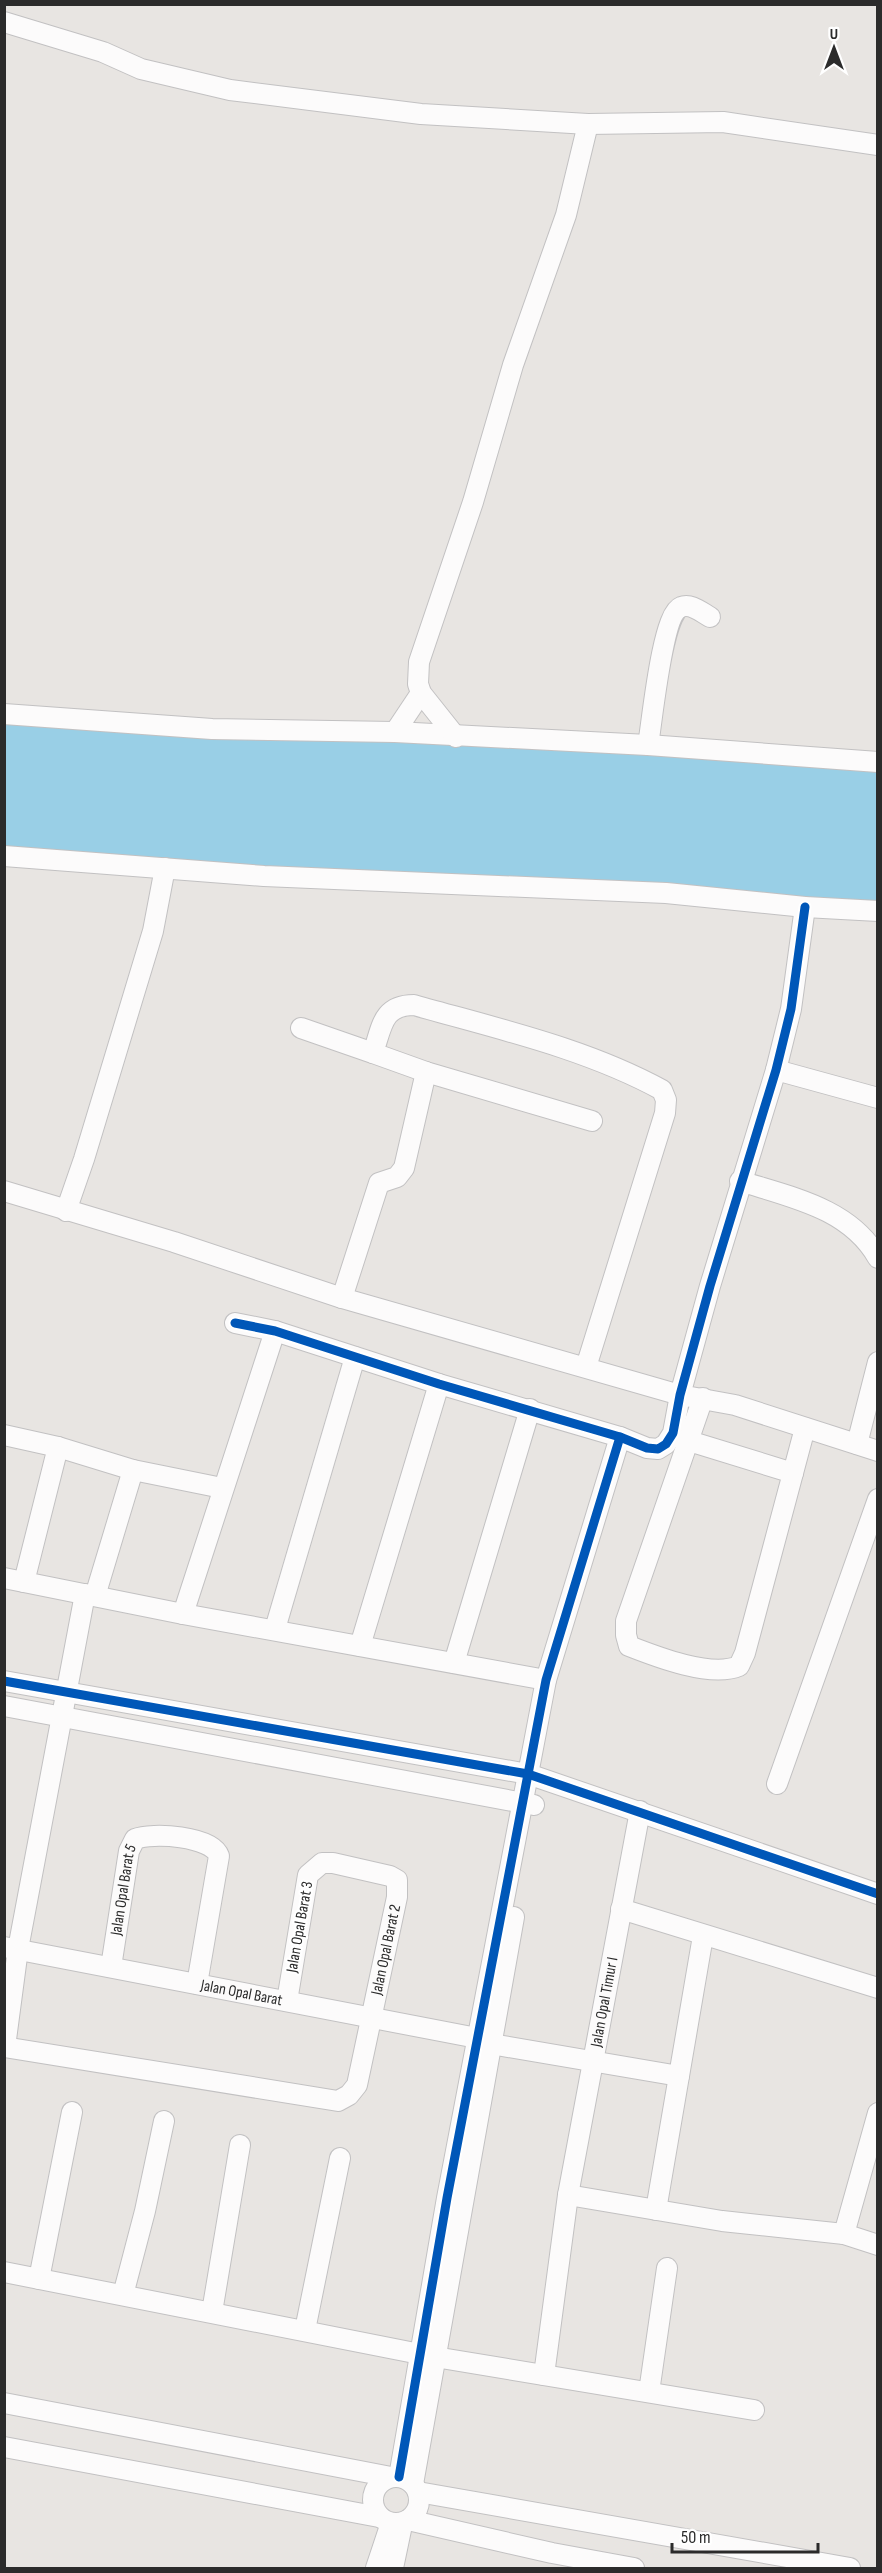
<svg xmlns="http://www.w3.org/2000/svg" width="882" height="2573" font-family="'Sofia Sans Condensed',sans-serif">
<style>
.water{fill:#99cfe6}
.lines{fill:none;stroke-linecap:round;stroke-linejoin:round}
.minor-casing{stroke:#c2c1c2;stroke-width:22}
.minor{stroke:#fcfbfb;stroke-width:20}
.cycleway-casing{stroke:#fff;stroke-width:13}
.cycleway{stroke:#0057b8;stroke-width:9}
.labels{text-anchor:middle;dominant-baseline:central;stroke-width:4.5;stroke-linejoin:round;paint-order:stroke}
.street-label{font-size:16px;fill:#2b2b2b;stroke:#fff}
</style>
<rect width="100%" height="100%" fill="#e8e5e2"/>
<polygon class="water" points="4,714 877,762 877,911 5,856"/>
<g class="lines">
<defs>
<g id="minor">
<polyline points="4,22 103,52 141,69 230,90 421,114 588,124 723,122 878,145"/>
<polyline points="4,714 212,729 395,732 648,745 878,762"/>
<polyline points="395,732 421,693"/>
<polyline points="456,737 421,693 418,684 419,662 473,502 513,365 566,215 588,124"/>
<path d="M 648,745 C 652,723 662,614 681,607 C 691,603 701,612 710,617"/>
<polyline points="4,856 264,876 666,893 805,907 878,911"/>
<polyline points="301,1028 373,1053"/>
<polyline points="776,1070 878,1098"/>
<polyline points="426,1072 592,1121"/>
<path d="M 740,1181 C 790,1197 850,1208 878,1258"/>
<polyline points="4,1191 174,1242 342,1298 680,1395 735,1405 878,1451"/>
<polyline points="66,1211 84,1159 153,931 165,868"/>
<path d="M 342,1298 L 379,1183 L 397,1177 L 404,1168 L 426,1072 L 373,1053 C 382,1027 382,1005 414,1005 C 498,1029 585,1048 662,1090 L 666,1100 L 665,1113 L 586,1367"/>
<polyline points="235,1323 275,1331 439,1384 620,1437 647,1448 658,1449 666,1444 673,1433 680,1395 710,1286 776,1070 791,1009 805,907"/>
<path d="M 703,1398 L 626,1621 L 626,1635 L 629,1646 C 657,1657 711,1678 739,1666 L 745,1653 L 805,1428"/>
<polyline points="4,1435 58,1447 133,1470 222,1488"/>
<polyline points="689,1441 793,1473"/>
<polyline points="857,1444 878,1362"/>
<polyline points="4,1578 183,1614 546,1680"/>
<polyline points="24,1582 58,1447"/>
<polyline points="95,1596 133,1470"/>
<polyline points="183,1614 275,1331"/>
<polyline points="275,1629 355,1357"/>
<polyline points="360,1646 439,1384"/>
<polyline points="454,1663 530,1409"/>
<polyline points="4,1681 528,1774 878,1894"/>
<polyline points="4,1706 534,1805"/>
<polyline points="777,1784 878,1499"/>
<polyline points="621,1909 878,1988"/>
<path id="s1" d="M 4,1947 L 477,2038 L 491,2044 L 679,2076"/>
<path id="s2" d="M 111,1967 L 129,1851 L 135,1839 C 152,1832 212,1836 219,1856 L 197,1984"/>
<path id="s3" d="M 4,2047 L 338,2101 L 349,2095 L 357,2085 L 397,1897 L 397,1880 L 390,1876 L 333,1863 L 322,1863 L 308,1875 L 287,2001"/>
<polyline points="5,2047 18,1949 85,1594"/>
<polyline points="568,2195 722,2221 844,2234 878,2245"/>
<polyline points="656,2210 703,1936"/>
<polyline points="844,2234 878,2113"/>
<polyline points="4,2272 435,2357 754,2410"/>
<polyline points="39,2279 72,2112"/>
<polyline points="123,2295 145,2211 164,2121"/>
<polyline points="212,2312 240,2145"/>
<polyline points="305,2330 340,2158"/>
<path id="s4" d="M 544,2375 L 568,2195 L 640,1811"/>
<polyline points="649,2392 667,2268"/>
<polyline points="4,2403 391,2477"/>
<polyline points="4,2447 379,2517"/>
<circle cx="396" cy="2500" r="23"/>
<polyline points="399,2477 447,2198 546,1680 620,1437"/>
<polyline points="413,2484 514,1917"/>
<polyline points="418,2492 850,2568"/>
<polyline points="408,2520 552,2553 634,2568"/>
<polyline points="376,2568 391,2523"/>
<polyline points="393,2568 402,2525"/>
</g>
</defs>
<use href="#minor" class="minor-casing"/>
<use href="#minor" class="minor"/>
<defs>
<g id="cycleway">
<polyline points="235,1323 275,1331 439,1384 620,1437 647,1448 658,1449 666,1444 673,1433 680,1395 710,1286 776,1070 791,1009 805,907"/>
<polyline points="4,1681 528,1774 878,1894"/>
<polyline points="399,2477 447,2198 546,1680 620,1437"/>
</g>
</defs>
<use href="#cycleway" class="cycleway-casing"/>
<use href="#cycleway" class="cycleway"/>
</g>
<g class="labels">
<g class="street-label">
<text stroke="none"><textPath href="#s2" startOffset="78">Jalan Opal Barat 5</textPath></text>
<text transform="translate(300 1927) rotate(-80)">Jalan Opal Barat 3</text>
<text stroke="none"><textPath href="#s3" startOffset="502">Jalan Opal Barat 2</textPath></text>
<text stroke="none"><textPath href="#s1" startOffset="242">Jalan Opal Barat</textPath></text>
<text stroke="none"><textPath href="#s4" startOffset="378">Jalan Opal Timur I</textPath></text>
</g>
</g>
<rect width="882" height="2573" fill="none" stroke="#2b2b2b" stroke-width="12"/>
<g transform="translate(834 48)" stroke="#ffffff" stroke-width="4.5" paint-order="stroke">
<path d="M0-4.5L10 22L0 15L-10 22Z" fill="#2b2b2b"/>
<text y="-9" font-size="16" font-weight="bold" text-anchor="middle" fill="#2b2b2b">U</text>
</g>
<path d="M672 2543v9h146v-9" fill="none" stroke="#2b2b2b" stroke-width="3"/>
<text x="681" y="2543" font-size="18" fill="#2b2b2b" stroke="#ffffff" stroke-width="4.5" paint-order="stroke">50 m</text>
</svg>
